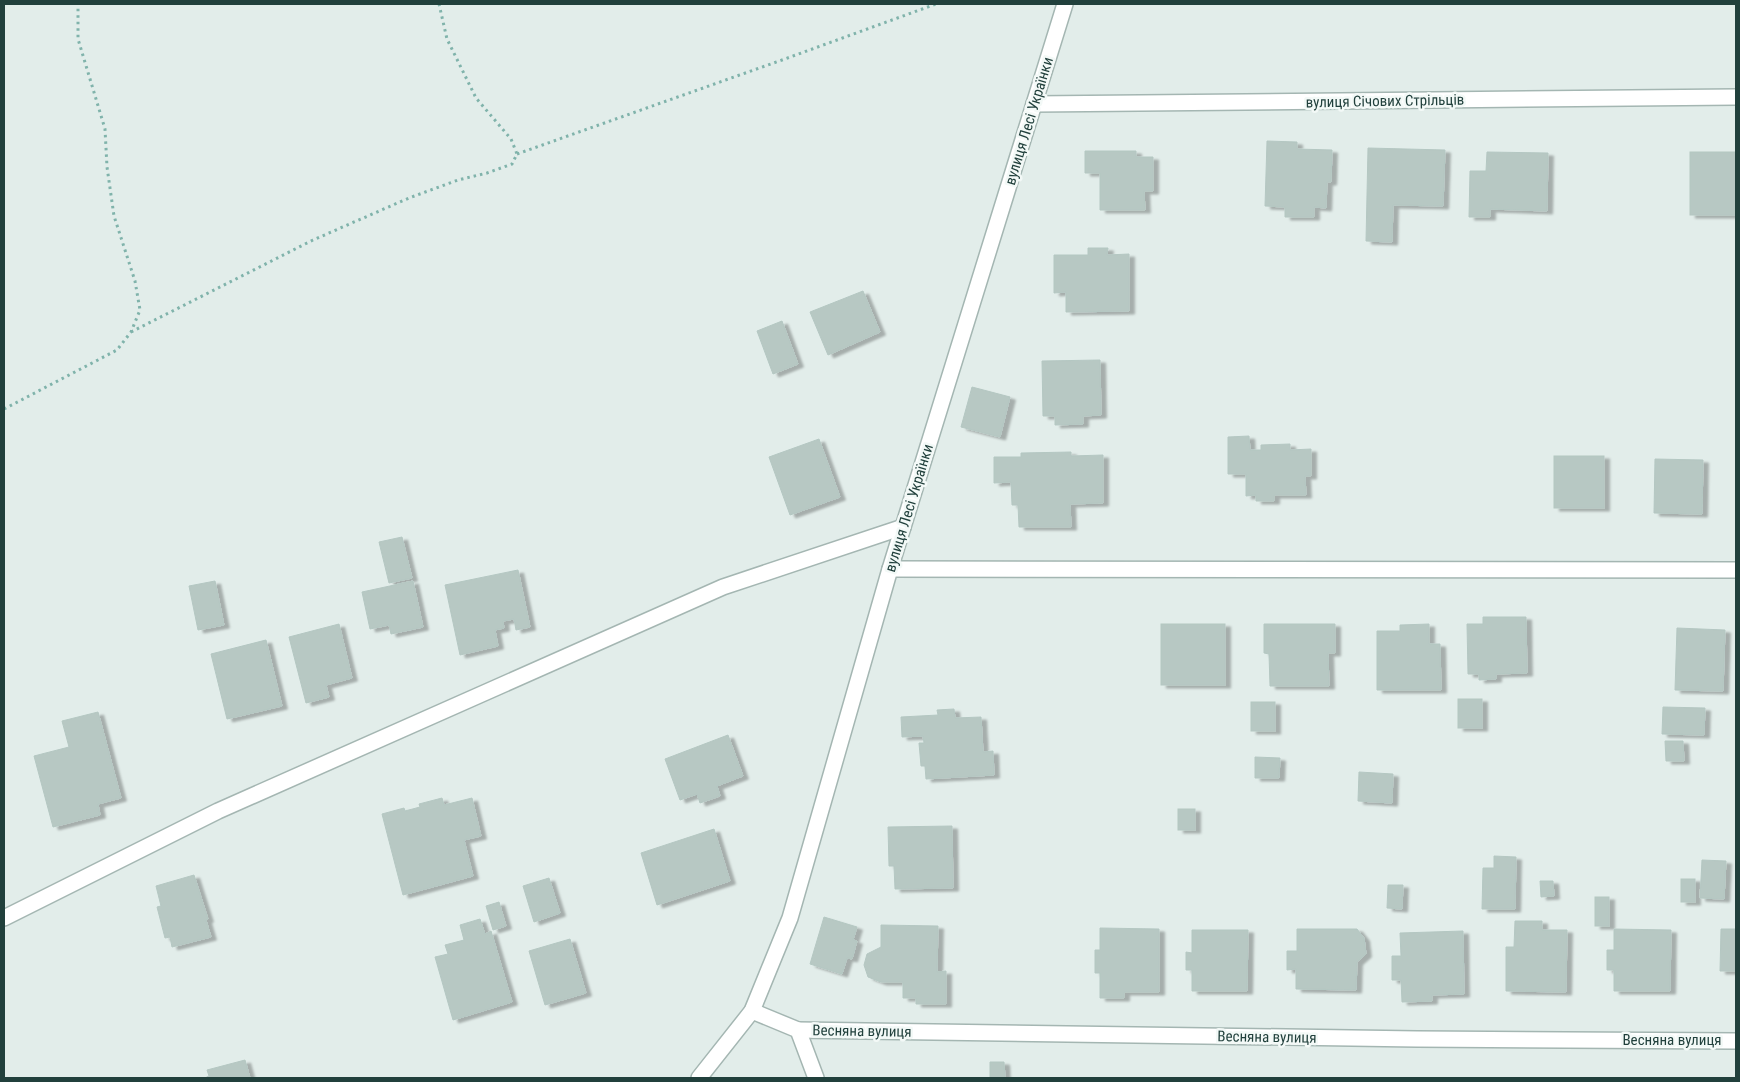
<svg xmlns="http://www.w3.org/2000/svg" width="1740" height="1082" font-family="'Roboto Condensed',sans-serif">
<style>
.building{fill:#b7c8c3;stroke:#b4c7c2;filter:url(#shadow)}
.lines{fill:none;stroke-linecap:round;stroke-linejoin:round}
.minor-casing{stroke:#a4b6b2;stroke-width:18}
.path{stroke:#80b3ab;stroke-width:3;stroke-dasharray:2.5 4;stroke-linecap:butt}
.minor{stroke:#fff;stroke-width:15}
.labels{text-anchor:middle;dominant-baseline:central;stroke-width:5;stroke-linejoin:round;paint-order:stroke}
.street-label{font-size:15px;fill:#21403c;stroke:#f3f9f7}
</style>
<defs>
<filter id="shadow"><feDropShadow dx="5.5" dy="3" stdDeviation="1" flood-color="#0004"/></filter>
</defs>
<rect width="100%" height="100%" fill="#e2edea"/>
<g class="building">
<polygon points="1267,141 1297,142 1297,149 1332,150 1331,182 1327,182 1326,208 1314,207 1314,217 1285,217 1285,207 1265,206"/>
<polygon points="1368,148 1445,150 1443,206 1393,205 1392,242 1366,241"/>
<polygon points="1085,151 1136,151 1136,157 1153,157 1153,191 1144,191 1145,210 1100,210 1100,173 1085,173"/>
<polygon points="1487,152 1548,153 1547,211 1490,209 1490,217 1469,217 1470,171 1486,171"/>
<rect x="1690" y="152" width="46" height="63"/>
<polygon points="1088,248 1108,248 1107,255 1129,254 1129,311 1066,312 1066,292 1054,293 1054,255 1088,255"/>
<polygon points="863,291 880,332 828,355 810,312"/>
<polygon points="782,321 798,364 773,374 757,331"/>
<polygon points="1100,360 1101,415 1083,416 1083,424 1055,425 1055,416 1043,416 1042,361"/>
<polygon points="972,387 1010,397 1000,437 961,427"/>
<polygon points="1249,436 1250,450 1261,450 1261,445 1290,444 1290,450 1311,449 1311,476 1305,476 1306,495 1274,495 1274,501 1256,501 1256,495 1246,496 1246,474 1228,474 1228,437"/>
<polygon points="819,439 840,497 790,515 769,457"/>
<polygon points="1071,452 1071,456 1103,455 1103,503 1070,504 1071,527 1019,527 1018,505 1012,505 1011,482 994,483 994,457 1021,457 1021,453"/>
<rect x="1554" y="456" width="50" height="52"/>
<polygon points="1655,459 1703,460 1702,514 1654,513"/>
<polygon points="402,537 412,578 389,583 379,542"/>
<polygon points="518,570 530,627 516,630 514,619 503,621 504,628 495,630 498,646 460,655 445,585"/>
<polygon points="215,581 224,625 198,630 189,586"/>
<polygon points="413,581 423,627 391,634 389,625 370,629 362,592"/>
<polygon points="1483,617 1526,617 1527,673 1496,674 1496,679 1479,680 1479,674 1468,674 1467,624 1483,624"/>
<polygon points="339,624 352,678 326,685 329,697 306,703 289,637"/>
<rect x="1161" y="624" width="64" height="61"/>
<polygon points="1264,624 1335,624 1335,653 1328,653 1329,686 1270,686 1269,654 1264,653"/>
<polygon points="1429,624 1429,644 1440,644 1441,690 1377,690 1377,631 1400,631 1400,625"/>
<polygon points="1677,628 1725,630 1723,691 1675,690"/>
<polygon points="266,640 282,706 227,719 211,654"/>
<rect x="1458" y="699" width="24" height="29"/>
<rect x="1251" y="702" width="24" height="29"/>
<polygon points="1663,707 1705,708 1704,735 1662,734"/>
<polygon points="954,709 955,718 981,717 983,752 993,751 994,775 926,779 925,766 921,766 919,743 924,743 923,736 902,737 901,717 938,715 937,710"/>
<polygon points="98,712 121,798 98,804 100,815 53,827 34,756 69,747 62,721"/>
<polygon points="728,735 743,776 717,786 720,796 700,803 697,794 680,800 665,759"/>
<polygon points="1665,741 1683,741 1684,761 1666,761"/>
<polygon points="1255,757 1280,758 1279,778 1255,778"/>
<polygon points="1359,772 1393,774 1392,803 1358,801"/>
<polygon points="442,798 444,805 472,798 481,836 464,840 473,876 403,895 382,814 404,808 405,811 420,807 419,804"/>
<rect x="1178" y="809" width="17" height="21"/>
<polygon points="952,826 953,888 895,889 894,866 889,866 888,827"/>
<polygon points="714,829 730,881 657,905 641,853"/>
<polygon points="1494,856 1516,857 1515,909 1482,909 1483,868 1494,868"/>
<polygon points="1702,860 1726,861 1724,899 1700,898"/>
<polygon points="194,875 208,919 206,920 211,937 172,947 170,937 165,938 157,907 161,906 156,886"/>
<polygon points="549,878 560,913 534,922 523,886"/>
<rect x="1681" y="879" width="14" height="23"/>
<polygon points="1540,881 1553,881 1554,896 1541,897"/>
<polygon points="1388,885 1403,885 1402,909 1387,908"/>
<rect x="1595" y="897" width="14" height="29"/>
<polygon points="499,902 506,926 493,930 486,906"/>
<polygon points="824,917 857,927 853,940 857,941 852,959 847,958 842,974 810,964"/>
<polygon points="480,919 485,934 491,931 512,1002 453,1020 435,957 448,954 445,945 464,940 460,925"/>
<polygon points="1515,921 1542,921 1542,930 1567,930 1566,992 1506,991 1506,947 1514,947"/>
<polygon points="881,925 938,926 937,972 946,971 946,1004 916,1004 916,998 903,998 903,982 881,982 868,977 864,965 867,954 881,947"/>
<polygon points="1100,928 1159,929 1159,992 1124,992 1124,998 1100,998 1100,973 1095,973 1095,950 1100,950"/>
<polygon points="1297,929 1357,929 1364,938 1366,954 1357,962 1356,990 1296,989 1296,969 1287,970 1287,951 1297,951"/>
<polygon points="1614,929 1671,930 1670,991 1614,991 1614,970 1607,970 1607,950 1614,950"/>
<polygon points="1721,929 1736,929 1736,971 1720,971"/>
<polygon points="1192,930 1248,930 1247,991 1192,991 1192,970 1186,970 1186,952 1192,953"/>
<polygon points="1463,931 1464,994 1432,995 1432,1001 1402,1002 1401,980 1392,980 1392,956 1401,956 1400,933"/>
<polygon points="570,939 586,993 545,1005 529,951"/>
<polygon points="245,1060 250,1078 205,1078 209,1076 207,1070"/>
<polygon points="990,1062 1004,1062 1005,1078 990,1078"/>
</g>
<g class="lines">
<defs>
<g id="minor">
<polyline points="1034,104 1736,97"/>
<polyline points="890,569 1736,570"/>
<polyline points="4,918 218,811 723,587 903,527"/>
<polyline points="752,1011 798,1030 816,1078"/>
<polyline points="798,1030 1417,1039 1736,1041"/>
<polyline points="699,1078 752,1011 790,918 890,569 1065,4"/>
</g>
</defs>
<use href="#minor" class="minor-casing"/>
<g class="path">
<polyline points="517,154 782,60 936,4"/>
<polyline points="131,332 313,240 409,198 458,180 487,173 512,164 517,154 511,139 476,98 447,39 439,4"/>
<polyline points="4,409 117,350 131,332 140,310 135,281 114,216 107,167 105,129 78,39 78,4"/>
</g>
<use href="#minor" class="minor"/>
</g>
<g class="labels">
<g class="street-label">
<text transform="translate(1385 101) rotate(-1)">вулиця Січових Стрільців</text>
<text transform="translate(1029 121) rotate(-73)">вулиця Лесі Українки</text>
<text transform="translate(909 508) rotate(-73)">вулиця Лесі Українки</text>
<text transform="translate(862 1031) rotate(1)">Весняна вулиця</text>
<text transform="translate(1267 1037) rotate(1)">Весняна вулиця</text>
<text x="1672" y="1040">Весняна вулиця</text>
</g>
</g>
<rect width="1740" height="1082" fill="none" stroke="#21403c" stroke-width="10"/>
</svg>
